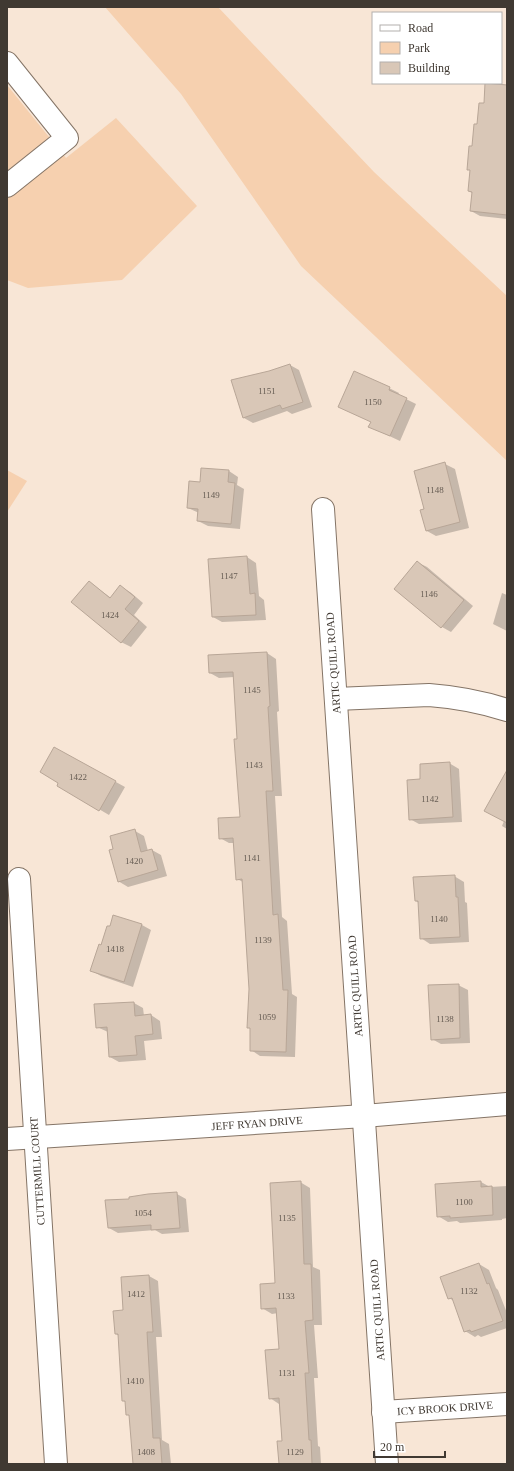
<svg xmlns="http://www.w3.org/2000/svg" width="514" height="1471" font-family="'Times New Roman',serif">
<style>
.green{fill:#f6d0af}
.shadow{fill:#0003}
.building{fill:#d9c7b7;stroke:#b8a697}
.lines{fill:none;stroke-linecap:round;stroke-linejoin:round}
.minor-casing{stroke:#847466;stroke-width:24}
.minor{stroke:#fff;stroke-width:22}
.labels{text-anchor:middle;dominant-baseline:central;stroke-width:3;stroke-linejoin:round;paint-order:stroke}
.number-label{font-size:9px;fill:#665c53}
.street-label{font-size:11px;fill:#403932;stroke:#fff}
</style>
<rect width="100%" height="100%" fill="#f8e6d6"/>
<g class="green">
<polygon points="105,7 218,7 374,172 507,296 507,461 301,266 181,94"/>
<polygon points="7,85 66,158 116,118 197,206 122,280 28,288 7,280"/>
<polygon points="7,470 27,481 7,512"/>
</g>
<g class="shadow">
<polygon points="507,86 507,219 480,216 471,211 472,193 469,191 471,171 468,169 484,104"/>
<polygon points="290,365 299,370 312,407 292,414 287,411 253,423 244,418 269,372"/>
<polygon points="389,388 399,393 398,395 416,404 400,441 370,427"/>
<polygon points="445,464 455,469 469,528 436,536 427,531 421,511 425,510"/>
<polygon points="229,471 238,477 237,485 244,489 240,529 208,526 198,521 199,513 188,508 201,483"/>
<polygon points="247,557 256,563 259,596 264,600 266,620 222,622 213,617"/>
<polygon points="417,562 427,567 473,606 451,632 442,627"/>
<polygon points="89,582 111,598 121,587 130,592 143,603 134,615 147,627 131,647 121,642"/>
<polygon points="502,593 507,595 507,631 493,624"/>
<polygon points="267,653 276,659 279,711 277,712 282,796 275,796 282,917 287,921 292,994 297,997 295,1057 260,1056 251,1050 251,1029 248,1027 250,989 243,882 237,879 235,843 229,843 220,838 241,818 234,677 219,678 210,673"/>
<polygon points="54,748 125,787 109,815 58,785 60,783"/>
<polygon points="449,763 459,769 462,822 419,824 410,819 421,780"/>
<polygon points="507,784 507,829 502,826 504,821"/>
<polygon points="135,831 144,836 148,851 152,850 161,855 167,876 128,887 118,881 114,849"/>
<polygon points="454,876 464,882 465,902 467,903 469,942 430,944 421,938 419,903 416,901"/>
<polygon points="114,916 142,925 151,930 133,987 101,976 92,971 110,928"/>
<polygon points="458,985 468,990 470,1043 441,1044 432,1039"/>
<polygon points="134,1003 143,1008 144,1016 151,1015 160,1021 162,1039 144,1041 146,1060 119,1062 110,1057 108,1032 97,1027"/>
<polygon points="300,1182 310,1188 313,1267 320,1270 322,1325 314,1325 318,1378 314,1378 318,1446 320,1447 321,1464 284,1464 279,1404 270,1398 280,1350 278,1313 272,1314 262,1308 276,1284"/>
<polygon points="481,1182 490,1187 507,1186 507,1218 502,1219 502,1220 460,1223 457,1221 448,1222 438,1216"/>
<polygon points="177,1194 186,1199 189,1232 162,1234 155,1230 118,1233 109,1228 130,1200"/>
<polygon points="479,1264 489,1270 496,1288 498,1290 507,1313 507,1328 481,1337 478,1335 475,1337 465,1331 454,1301 449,1298"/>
<polygon points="149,1276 158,1281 162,1337 156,1337 162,1440 169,1444 171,1464 134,1464 130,1416 127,1414 126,1402 123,1401 119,1336 116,1334 124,1311"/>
</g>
<g class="building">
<polygon points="485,83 507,85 507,215 470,211 472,192 468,191 470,170 467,170 469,146 472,146 474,124 477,124 479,103 484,103"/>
<polygon points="290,364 303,402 282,409 280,405 243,418 231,380 269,371"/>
<polygon points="354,371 390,387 389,390 407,398 390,436 368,427 371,422 338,407"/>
<polygon points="445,462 460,522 426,531 420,510 424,509 414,471"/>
<polygon points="201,468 229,470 228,482 235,483 231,524 197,521 198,509 187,508 189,481 200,482"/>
<polygon points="247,556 250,594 255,593 256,615 212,617 208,559"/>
<polygon points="417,561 464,600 441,628 394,589"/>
<polygon points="89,581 110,598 120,585 135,597 125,609 139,621 121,643 71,602"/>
<polygon points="267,652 270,706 268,707 273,791 266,791 273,915 278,914 283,990 288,990 286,1052 250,1051 250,1028 247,1028 249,989 242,879 236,880 233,838 219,839 218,818 240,817 234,739 237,739 233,672 209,673 208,655"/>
<polygon points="54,747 116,781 99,811 57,786 58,783 40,772"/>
<polygon points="450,762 453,817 409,820 407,780 420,779 420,764"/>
<polygon points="507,770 507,823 484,811"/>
<polygon points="135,829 141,852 152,849 158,870 118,882 109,850 113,849 110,836"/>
<polygon points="455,875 456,897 458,897 460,937 420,939 418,901 415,901 413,877"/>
<polygon points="113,915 142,924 124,982 90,971 99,944 101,945 107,926 110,926"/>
<polygon points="459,984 460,1038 431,1040 428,985"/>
<polygon points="134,1002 135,1016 151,1014 153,1034 135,1036 137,1055 109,1057 107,1027 96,1028 94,1004"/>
<polygon points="301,1181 304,1264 311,1264 313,1320 305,1321 309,1373 305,1373 309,1440 311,1440 312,1464 279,1464 277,1441 282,1441 279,1398 269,1399 265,1350 279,1349 276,1308 261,1309 260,1284 275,1283 270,1183"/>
<polygon points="481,1181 481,1187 492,1186 493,1215 450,1218 450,1216 437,1217 435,1184"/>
<polygon points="177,1192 180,1228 151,1230 151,1225 108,1228 105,1200 129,1199 129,1197 148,1194"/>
<polygon points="479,1263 487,1284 489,1283 503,1321 471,1332 470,1330 464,1332 452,1298 448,1299 440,1277"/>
<polygon points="149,1275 153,1332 147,1332 153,1438 160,1438 162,1464 133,1464 129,1415 126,1415 125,1401 122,1401 118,1334 115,1334 113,1311 123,1310 121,1277"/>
</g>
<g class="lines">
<defs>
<g id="minor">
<polyline points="7,63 67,138 7,186"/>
<polyline points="323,509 387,1464"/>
<path d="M 336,699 L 429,695 C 456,697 482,702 507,710"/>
<polyline points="19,879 56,1464"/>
<polyline points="7,1139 364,1116 507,1104"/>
<polyline points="383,1412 507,1404"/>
</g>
</defs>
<use href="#minor" class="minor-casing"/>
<use href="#minor" class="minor"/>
</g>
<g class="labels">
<g class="number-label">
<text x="267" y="391">1151</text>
<text x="373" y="402">1150</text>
<text x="435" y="490">1148</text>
<text x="211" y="495">1149</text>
<text x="229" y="576">1147</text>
<text x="429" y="594">1146</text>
<text x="110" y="615">1424</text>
<text x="252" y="690">1145</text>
<text x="254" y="765">1143</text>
<text x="78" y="777">1422</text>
<text x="430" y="799">1142</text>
<text x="252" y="858">1141</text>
<text x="134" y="861">1420</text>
<text x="439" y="919">1140</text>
<text x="263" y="940">1139</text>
<text x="115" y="949">1418</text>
<text x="267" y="1017">1059</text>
<text x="445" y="1019">1138</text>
<text x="464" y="1202">1100</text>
<text x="143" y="1213">1054</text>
<text x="287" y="1218">1135</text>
<text x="469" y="1291">1132</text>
<text x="136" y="1294">1412</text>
<text x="286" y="1296">1133</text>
<text x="287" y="1373">1131</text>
<text x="135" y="1381">1410</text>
<text x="146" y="1452">1408</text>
<text x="295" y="1452">1129</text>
</g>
<g class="street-label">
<text transform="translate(333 663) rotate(-94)">ARTIC QUILL ROAD</text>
<text transform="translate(355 986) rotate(-94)">ARTIC QUILL ROAD</text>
<text transform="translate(257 1123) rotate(-4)">JEFF RYAN DRIVE</text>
<text transform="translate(37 1171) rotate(-94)">CUTTERMILL COURT</text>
<text transform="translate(377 1310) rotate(-94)">ARTIC QUILL ROAD</text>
<text transform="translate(445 1408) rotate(-4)">ICY BROOK DRIVE</text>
</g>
</g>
<rect width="514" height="1471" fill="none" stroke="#403932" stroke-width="16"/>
<rect x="372" y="12" width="130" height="72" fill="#ffffff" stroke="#b3b0ad"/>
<rect x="380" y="25" width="20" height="6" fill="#ffffff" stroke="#b3b0ad"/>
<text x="408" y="32" font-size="12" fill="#403932">Road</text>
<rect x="380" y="42" width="20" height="12" fill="#f6d0af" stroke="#b3b0ad"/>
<text x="408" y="52" font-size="12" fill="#403932">Park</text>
<rect x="380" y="62" width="20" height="12" fill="#d9c7b7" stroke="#b3b0ad"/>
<text x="408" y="72" font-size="12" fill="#403932">Building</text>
<path d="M374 1451v6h71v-6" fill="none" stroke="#403932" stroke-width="2"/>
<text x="380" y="1451" font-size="12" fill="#403932" stroke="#ffffff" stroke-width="3" paint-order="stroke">20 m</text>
</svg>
